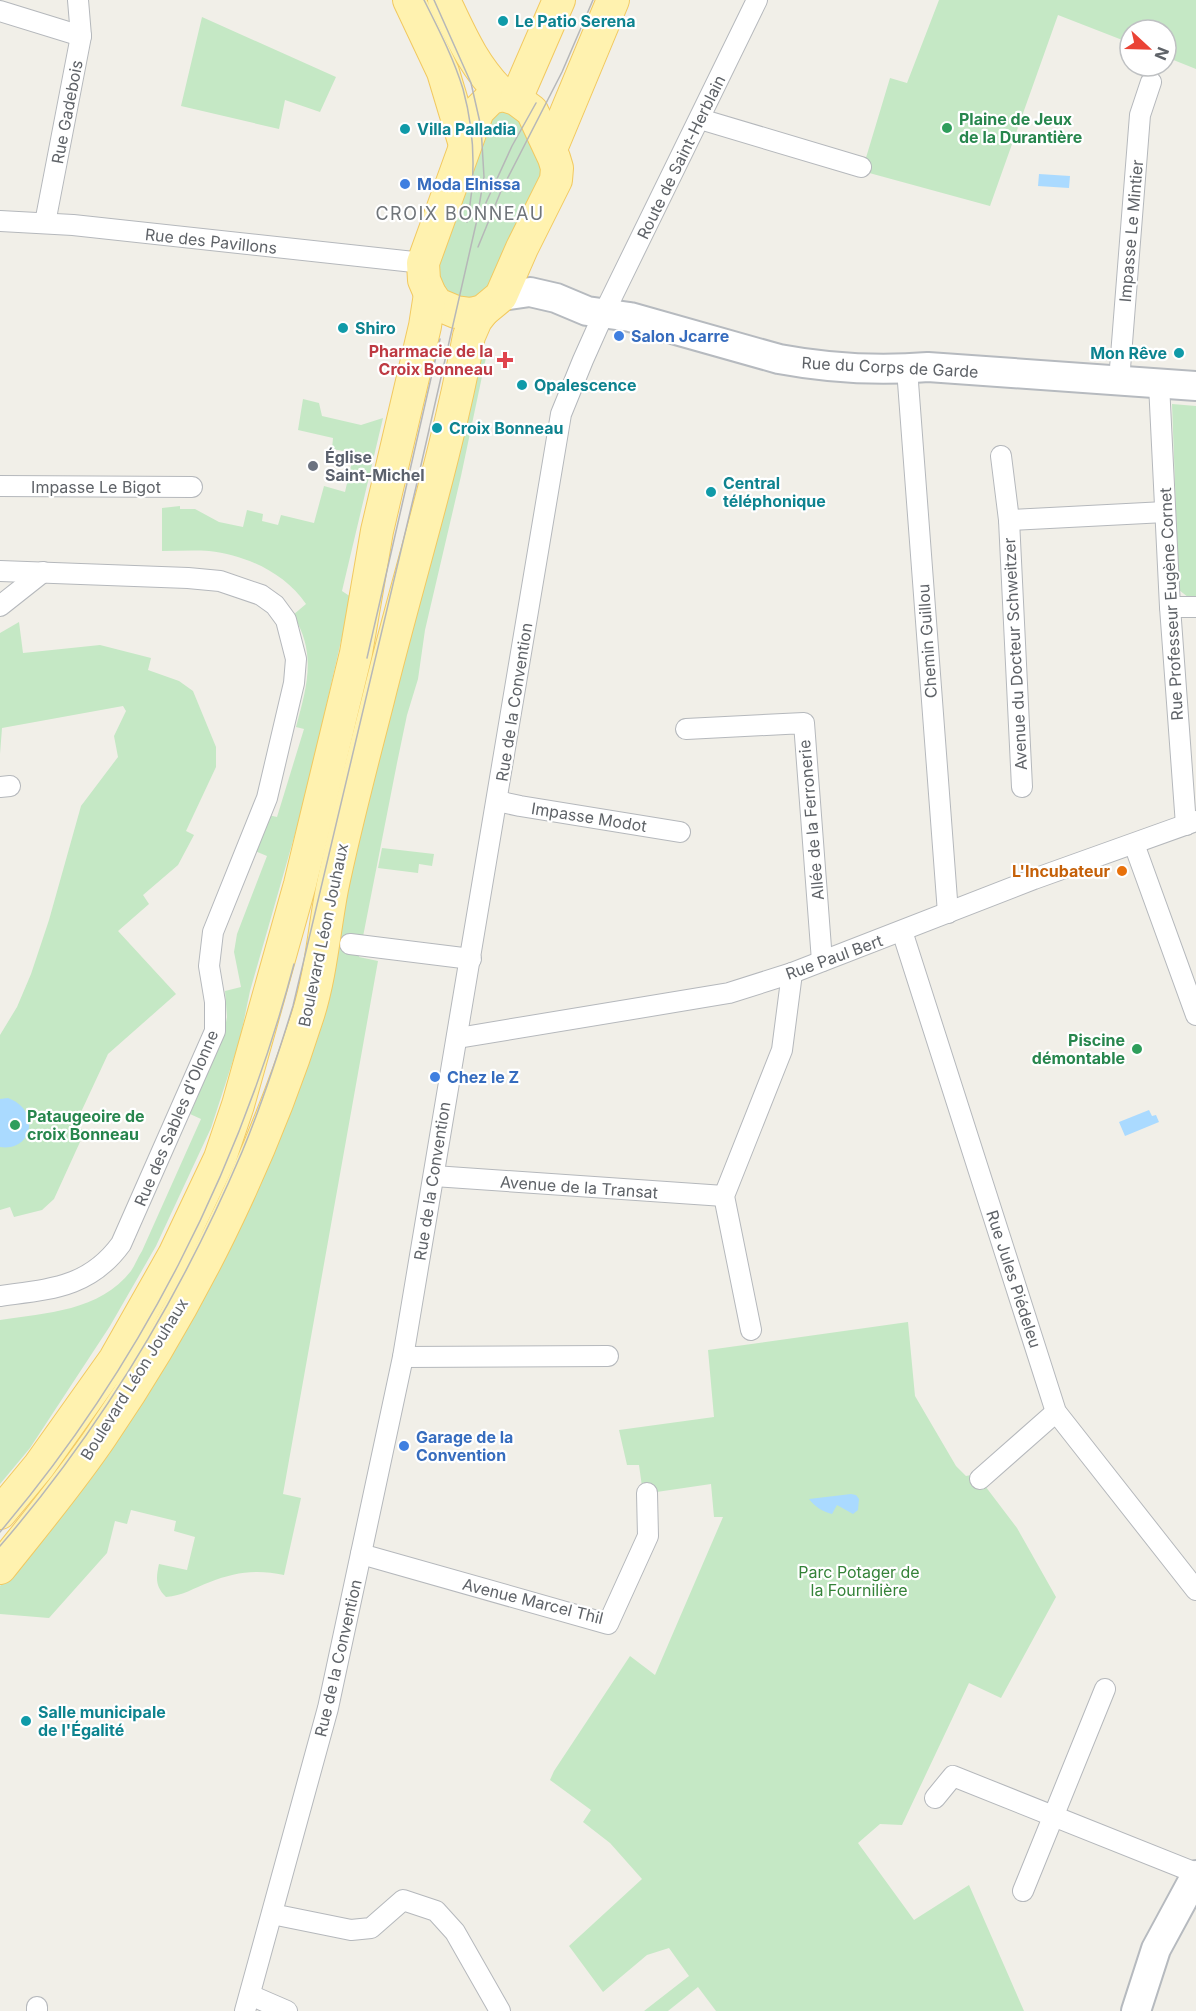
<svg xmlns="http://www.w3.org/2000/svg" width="1196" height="2011" font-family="Inter,sans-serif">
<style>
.green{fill:#c5e8c5}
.water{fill:#aadaff}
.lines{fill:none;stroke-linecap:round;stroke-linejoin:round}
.street-casing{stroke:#b5b8bc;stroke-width:22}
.secondary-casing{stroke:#b6babf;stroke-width:32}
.primary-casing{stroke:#f2c960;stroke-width:34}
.street{stroke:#fff;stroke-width:20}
.secondary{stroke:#fff;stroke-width:28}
.primary{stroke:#fff2af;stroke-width:32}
.tram{stroke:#b6b7b8;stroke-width:1.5}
.culture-dot{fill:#0f9aa8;stroke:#fff;stroke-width:2}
.leisure-dot{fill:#2e9e5b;stroke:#fff;stroke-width:2}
.shop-dot{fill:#3f7fe0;stroke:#fff;stroke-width:2}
.health-dot{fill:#e0444e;stroke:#fff;stroke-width:2}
.worship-dot{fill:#6b7280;stroke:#fff;stroke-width:2}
.food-dot{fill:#e8710a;stroke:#fff;stroke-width:2}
.labels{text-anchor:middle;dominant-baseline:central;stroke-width:4.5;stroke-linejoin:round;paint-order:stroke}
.culture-label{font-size:16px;font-weight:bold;fill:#0d838f;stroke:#fff;text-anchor:start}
.street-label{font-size:16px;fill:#5f6368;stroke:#fff}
.leisure-label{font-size:16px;font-weight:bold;fill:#27864d;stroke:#fff;text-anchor:start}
.shop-label{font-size:16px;font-weight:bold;fill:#366cbe;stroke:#fff;text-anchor:start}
.health-label{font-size:16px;font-weight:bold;fill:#be3a42;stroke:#fff;text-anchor:end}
.worship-label{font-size:16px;font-weight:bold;fill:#5b616d;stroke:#fff;text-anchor:start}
.food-label{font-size:16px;font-weight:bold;fill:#c56008;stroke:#fff;text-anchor:end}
.park-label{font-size:16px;fill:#348238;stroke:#fff}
.neighbourhood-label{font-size:18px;letter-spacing:1.5px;fill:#70757a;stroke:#fff}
</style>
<rect width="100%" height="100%" fill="#f1efe8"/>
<g class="green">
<polygon points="939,0 1196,0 1196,69 1166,57 1166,30 1130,30 1130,43 1058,15 990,206 862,171 890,78 907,83"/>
<polygon points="202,17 336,77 320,112 285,100 279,129 181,106"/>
<polygon points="506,111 520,115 545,167 487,299 447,298 433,262 492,113"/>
<path d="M 475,344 L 488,348 L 461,476 L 425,630 L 418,679 L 407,715 L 397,763 L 359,957 L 378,961 L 283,1494 L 301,1498 L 284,1575 C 257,1569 235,1572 210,1582 C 194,1588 182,1596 166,1597 C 155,1586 156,1578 159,1564 L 187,1570 L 195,1537 L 174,1531 L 176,1521 L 131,1510 L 127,1524 L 115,1521 L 107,1553 L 49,1618 L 0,1614 L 0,1586 L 50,1523 L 151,1382 L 344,894 Z"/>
<path d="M 303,399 L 319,403 L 322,416 L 361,425 L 383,418 L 342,591 L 351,597 L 305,799 L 250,991 L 240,1039 L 211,1128 L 156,1246 L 110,1326 L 30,1448 L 0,1484 L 0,1320 C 46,1313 100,1311 131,1271 C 135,1265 138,1257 142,1251 L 201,1119 L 190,1114 L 223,1038 L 227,1017 L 225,991 L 241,987 L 234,952 L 237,934 L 267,856 L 255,851 L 268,815 L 277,817 L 304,729 L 296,727 C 307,686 317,653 293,615 L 306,604 C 285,573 246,555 209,551 C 194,550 178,551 162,551 L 162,508 L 180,506 L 180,509 L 195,509 L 219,522 L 243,527 L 247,510 L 263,514 L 262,521 L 278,525 L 281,515 L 314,523 L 324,486 L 345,492 L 354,453 L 332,449 L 333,438 L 298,430 Z"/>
<polygon points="1172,404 1196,406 1196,596 1188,597 1179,590"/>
<polygon points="19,622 23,653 100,645 151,658 148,670 179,681 193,691 216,747 216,767 186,831 194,835 178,865 143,895 149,904 118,931 176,994 108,1054 75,1125 85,1131 54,1199 42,1210 14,1217 10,1207 0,1210 0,1035 17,1007 31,974 49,920 81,806 118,757 114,736 126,711 123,706 2,728 0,754 0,633"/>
<polygon points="382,848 434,854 432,866 419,864 418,873 378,868"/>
<polygon points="908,1322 915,1396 956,1466 966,1476 976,1474 1017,1528 1056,1597 1001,1698 969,1683 902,1825 880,1824 858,1843 914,1920 969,1885 1024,2011 716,2011 698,1987 668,2011 644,2011 689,1976 669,1948 647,1955 603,1992 569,1946 642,1879 610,1843 583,1822 591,1810 550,1780 554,1771 630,1656 655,1675 723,1517 714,1517 711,1484 643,1494 639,1465 627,1465 619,1430 714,1417 708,1350"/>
</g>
<g class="water">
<polygon points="1039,174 1070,176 1069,188 1038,186"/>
<path d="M 8,1098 C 41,1110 33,1152 0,1147 L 0,1099 Z"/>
<polygon points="1149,1110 1152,1116 1156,1115 1159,1122 1125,1136 1119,1122"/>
<path d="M 851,1494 L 856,1495 L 859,1499 L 858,1510 L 853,1514 L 837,1505 L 832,1514 C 823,1512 814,1506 809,1499 Z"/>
</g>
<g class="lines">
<defs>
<g id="street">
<polyline points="0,11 81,36"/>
<polyline points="700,119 861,167"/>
<polyline points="0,221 73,225 423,263"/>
<polyline points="45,223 81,36 78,0"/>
<polyline points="907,369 948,913"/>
<polyline points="1119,381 1140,115 1151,82"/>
<polyline points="1159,384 1170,607 1186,825"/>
<polyline points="1001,456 1009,520 1022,787"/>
<polyline points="0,486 192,487"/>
<polyline points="1009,520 1165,512"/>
<path d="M 0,571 L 188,578 L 220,581 L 261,595 L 275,605 L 286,620 L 296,659 L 294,683 L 267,798 L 213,932 L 209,966 L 215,1002 L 215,1031 L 121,1244 C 89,1288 50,1289 0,1296"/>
<polyline points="0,606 43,572"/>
<polyline points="1170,607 1196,607"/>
<polyline points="686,729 804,723 822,961"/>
<polyline points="0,787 10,786"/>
<polyline points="497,801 520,806 680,832"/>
<polyline points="1134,844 1196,1015"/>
<polyline points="902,931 1056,1412 1196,1590"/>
<polyline points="350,944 471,959"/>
<polyline points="457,1037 464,1037 729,993 792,973 1034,879 1196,821"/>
<polyline points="434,1176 724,1196"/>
<polyline points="751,1330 724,1196 782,1050 792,973"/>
<polyline points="403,1357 608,1356"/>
<polyline points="980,1479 1056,1412"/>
<polyline points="361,1554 608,1624 648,1536 647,1493"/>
<polyline points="935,1798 953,1776 1196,1873"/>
<polyline points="1023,1891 1105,1689"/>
<polyline points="272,1914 351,1930 371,1928 403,1900 436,1911 455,1932 500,2011"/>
<polyline points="250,1995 287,2011"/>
<polyline points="37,2011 37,2007"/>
<polyline points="245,2011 328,1708 403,1357 561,414 583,360 604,313 757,0"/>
</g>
<g id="secondary">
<path d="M 501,296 L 530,292 L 556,298 L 587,311 L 630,317 L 779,359 C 827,368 879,371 928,367 L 1196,386"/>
<polyline points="1136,2011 1156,1949 1196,1875"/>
</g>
<g id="primary">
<polyline points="409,0 443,72 465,145"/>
<path d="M 444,0 C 461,36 474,67 503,95"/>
<polygon points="503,95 516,99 532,111 554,158 557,168 556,180 522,248 501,296 483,311 471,314 456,312 437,304 430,294 424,280 423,263 478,111 491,98"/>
<polyline points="516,99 559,0"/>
<polyline points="551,149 613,0"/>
<polyline points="0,1513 39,1466 115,1359 174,1255 220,1158 238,1105 300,884 356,653 377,531 425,326 430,294"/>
<path d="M 0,1568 C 35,1524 71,1481 102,1435 C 189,1308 262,1161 308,1015 C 321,974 324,931 332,889 C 345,826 362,763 378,700 C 408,578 446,460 469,336 L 476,320 L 483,311"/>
</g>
</defs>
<use href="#street" class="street-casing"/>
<use href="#secondary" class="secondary-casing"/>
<use href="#primary" class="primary-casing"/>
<use href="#street" class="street"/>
<use href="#secondary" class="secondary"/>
<use href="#primary" class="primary"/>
<g class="tram">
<path d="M 424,0 C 438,28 454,59 463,89 C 475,133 476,178 467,222"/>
<polyline points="484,207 512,146 536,103"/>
<polyline points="478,247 501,191 562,72 593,0"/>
<polyline points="367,658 440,339"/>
<path d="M 0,1532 C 139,1368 239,1172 294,964"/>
<path d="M 0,1546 C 102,1428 181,1295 242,1152 C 262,1104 278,1055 293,1006 L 416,487 L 476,224 L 484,177 L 481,127 L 471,83 L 434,0"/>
</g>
</g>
<g class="culture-dot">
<circle cx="503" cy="21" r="6"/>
<circle cx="405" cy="129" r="6"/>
<circle cx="343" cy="328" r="6"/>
<circle cx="1179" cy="353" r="6"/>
<circle cx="522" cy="385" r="6"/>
<circle cx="437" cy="428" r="6"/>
<circle cx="711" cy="492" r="6"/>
<circle cx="26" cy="1721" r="6"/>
</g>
<g class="leisure-dot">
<circle cx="947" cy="128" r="6"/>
<circle cx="1137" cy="1049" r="6"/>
<circle cx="15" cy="1125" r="6"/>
</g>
<g class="shop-dot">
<circle cx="405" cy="184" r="6"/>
<circle cx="619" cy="336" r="6"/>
<circle cx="435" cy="1077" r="6"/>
<circle cx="404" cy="1446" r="6"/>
</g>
<path class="health-dot" d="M502 351h6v6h6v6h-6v6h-6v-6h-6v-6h6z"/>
<circle class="worship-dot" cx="313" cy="466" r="6"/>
<circle class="food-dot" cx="1122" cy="871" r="6"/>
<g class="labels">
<g class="culture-label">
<text x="515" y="21">Le Patio Serena</text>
<text x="417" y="129">Villa Palladia</text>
<text x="355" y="328">Shiro</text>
<text x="1167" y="353" text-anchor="end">Mon Rêve</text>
<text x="534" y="385">Opalescence</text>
<text x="449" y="428">Croix Bonneau</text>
<text x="723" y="483">Central<tspan x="723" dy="18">téléphonique</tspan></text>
<text x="38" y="1712">Salle municipale<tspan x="38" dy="18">de l'Égalité</tspan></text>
</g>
<g class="street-label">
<text transform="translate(67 112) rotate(-79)">Rue Gadebois</text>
<text transform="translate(681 157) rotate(-64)">Route de Saint-Herblain</text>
<text transform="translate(1131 231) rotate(-85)">Impasse Le Mintier</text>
<text transform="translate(211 241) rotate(6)">Rue des Pavillons</text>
<text transform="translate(890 367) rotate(3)">Rue du Corps de Garde</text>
<text x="96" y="487">Impasse Le Bigot</text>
<text transform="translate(1171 604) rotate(-93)">Rue Professeur Eugène Cornet</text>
<text transform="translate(927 641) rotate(-94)">Chemin Guillou</text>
<text transform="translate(1015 654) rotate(-93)">Avenue du Docteur Schweitzer</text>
<text transform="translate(514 702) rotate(-81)">Rue de la Convention</text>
<text transform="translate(589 817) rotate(9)">Impasse Modot</text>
<text transform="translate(811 820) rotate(-95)">Allée de la Ferronerie</text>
<text transform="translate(323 935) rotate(-78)">Boulevard Léon Jouhaux</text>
<text transform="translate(834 957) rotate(-20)">Rue Paul Bert</text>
<text transform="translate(176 1118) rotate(-67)">Rue des Sables d'Olonne</text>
<text transform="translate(432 1181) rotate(-81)">Rue de la Convention</text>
<text transform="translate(579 1187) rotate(4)">Avenue de la Transat</text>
<text transform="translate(1014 1279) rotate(72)">Rue Jules Piédeleu</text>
<text transform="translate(134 1379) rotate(-58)">Boulevard Léon Jouhaux</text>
<text transform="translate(533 1601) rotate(14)">Avenue Marcel Thil</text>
<text transform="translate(338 1658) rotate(-77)">Rue de la Convention</text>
</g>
<g class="leisure-label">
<text x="959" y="119">Plaine de Jeux<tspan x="959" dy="18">de la Durantière</tspan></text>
<text x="1125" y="1040" text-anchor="end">Piscine<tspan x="1125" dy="18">démontable</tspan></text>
<text x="27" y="1116">Pataugeoire de<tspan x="27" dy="18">croix Bonneau</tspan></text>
</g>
<g class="shop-label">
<text x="417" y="184">Moda Elnissa</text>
<text x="631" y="336">Salon Jcarre</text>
<text x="447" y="1077">Chez le Z</text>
<text x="416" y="1437">Garage de la<tspan x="416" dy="18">Convention</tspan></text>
</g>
<g class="health-label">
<text x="493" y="351">Pharmacie de la<tspan x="493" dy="18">Croix Bonneau</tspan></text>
</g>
<g class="worship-label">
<text x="325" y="457">Église<tspan x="325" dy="18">Saint-Michel</tspan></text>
</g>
<g class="food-label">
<text x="1110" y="871">L'Incubateur</text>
</g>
<g class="park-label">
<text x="859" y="1572">Parc Potager de<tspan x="859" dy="18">la Fournilière</tspan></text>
</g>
<g class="neighbourhood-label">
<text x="460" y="213">CROIX BONNEAU</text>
</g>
</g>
<g transform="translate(1148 48) rotate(112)"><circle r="28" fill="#ffffff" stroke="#bfc1c3" stroke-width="1.5"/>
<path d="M0-4.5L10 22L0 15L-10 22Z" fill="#ea4335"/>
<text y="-9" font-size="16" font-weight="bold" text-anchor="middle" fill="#5f6368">N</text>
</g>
</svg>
